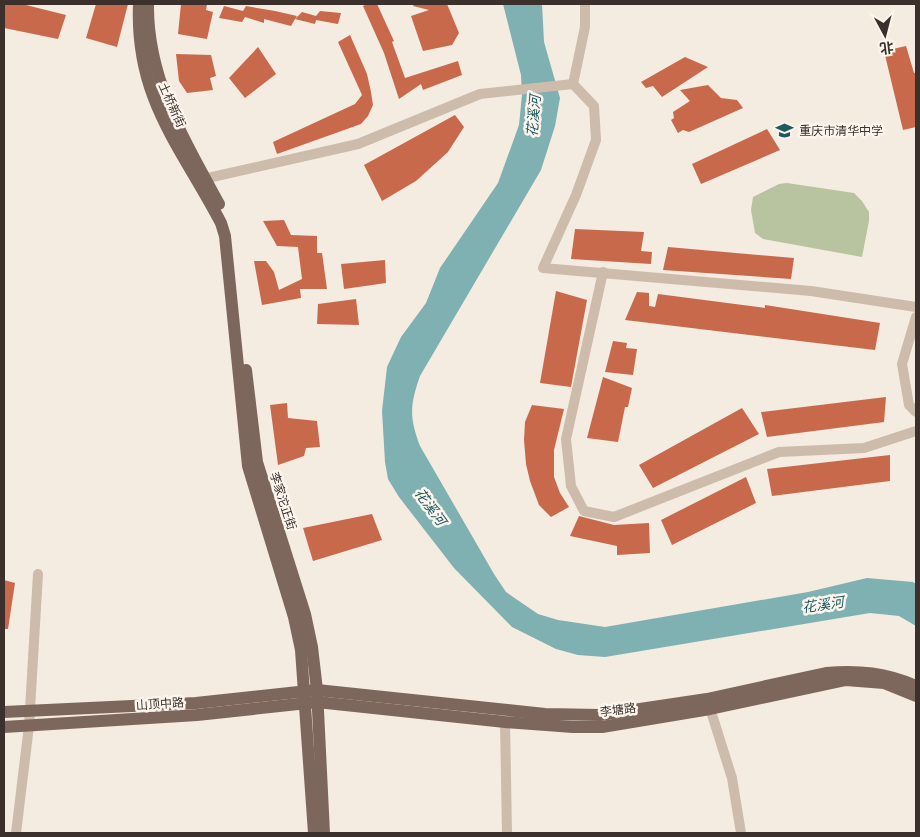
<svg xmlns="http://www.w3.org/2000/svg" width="920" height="837" font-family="'Nunito Sans','Noto Sans SC',sans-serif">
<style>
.green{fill:#b8c4a0}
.water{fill:#7fb0b2}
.building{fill:#c8694b}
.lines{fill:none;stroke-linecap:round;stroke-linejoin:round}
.minor{stroke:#cdbbac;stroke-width:10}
.major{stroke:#7d675c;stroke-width:12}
.labels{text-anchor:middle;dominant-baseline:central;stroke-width:5;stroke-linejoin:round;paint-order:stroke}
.street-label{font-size:12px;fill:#3b302b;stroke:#fbf5ee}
.poi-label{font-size:12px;fill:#3b302b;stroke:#fbf5ee;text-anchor:start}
.water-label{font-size:14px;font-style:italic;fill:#1f5a5e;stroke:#fbf5ee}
</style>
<rect width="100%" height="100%" fill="#f4ebe1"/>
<polygon class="green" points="787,183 854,193 862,201 869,212 869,221 862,257 763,239 755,233 751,210 753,197 779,184"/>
<path class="water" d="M 503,4 L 542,4 L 544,42 L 560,98 L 555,126 L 541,170 L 420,376 C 410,405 409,417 420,446 L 494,574 L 506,592 L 538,614 L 558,620 L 605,627 L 808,592 L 867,578 L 913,582 L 916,584 L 916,626 L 899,616 L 870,613 L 605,657 L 578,655 L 556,649 L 512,627 L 454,568 L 399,497 L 388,479 L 385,462 L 382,411 L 387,367 L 401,337 L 426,303 L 440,268 L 498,183 L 519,125 L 522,95 L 521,75 Z"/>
<g class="building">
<polygon points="4,4 22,4 66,15 58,39 4,28"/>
<polygon points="96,4 128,4 117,47 86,38"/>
<polygon points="181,4 207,4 206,10 213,12 207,39 178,34"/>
<polygon points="367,4 377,4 394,41 392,42 405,78 458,61 462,75 423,90 421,84 399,99 384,53 363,6"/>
<polygon points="414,4 447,4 459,33 452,45 423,51 411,16 429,10 413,6"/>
<polygon points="224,6 243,11 246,6 275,11 297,16 295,19 302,12 316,16 320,11 341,13 338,24 316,20 315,24 295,19 291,26 264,19 264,23 245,17 242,22 219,18"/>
<polygon points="350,35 367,74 371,92 373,105 368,116 361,124 277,154 273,142 355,104 362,95 338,42"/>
<polygon points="906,46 914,73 916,72 916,127 903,130 884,51"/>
<polygon points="258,47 276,74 245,98 229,78"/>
<polygon points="176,54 211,55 216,76 210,78 213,90 187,93 179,81"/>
<polygon points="685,57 708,67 662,97 653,86 646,88 641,82"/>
<polygon points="708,85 721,98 737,100 743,108 689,132 683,130 678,133 671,120 674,118 673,112 690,101 680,90"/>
<polygon points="455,115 464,127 448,152 416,181 382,201 364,165"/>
<polygon points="767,129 780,150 701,184 692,164"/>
<polygon points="284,220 291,235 317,236 317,253 322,253 327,289 300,289 301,298 262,305 254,261 266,261 274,272 279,290 302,279 298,247 277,246 263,221"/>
<polygon points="575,229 644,232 641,251 652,252 651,264 571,259"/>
<polygon points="668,247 794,258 791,279 663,270"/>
<polygon points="385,260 386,283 344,289 341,264"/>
<polygon points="556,291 587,300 571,387 540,383"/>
<polygon points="637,292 649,293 649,306 655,307 658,294 765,308 765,305 880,323 875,350 625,320"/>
<polygon points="356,299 359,325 317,324 318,304"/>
<polygon points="613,341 627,343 626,348 637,349 633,375 605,372"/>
<polygon points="603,377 632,388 628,407 625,407 618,442 587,438"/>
<polygon points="886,397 884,422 767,437 761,412"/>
<polygon points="287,403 288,418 317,421 320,447 306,448 304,456 278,465 270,405"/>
<polygon points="532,405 564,409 554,450 554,477 560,493 569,507 551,517 539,505 530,481 526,464 524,440 525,422"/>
<polygon points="742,408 759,434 653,488 639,465"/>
<polygon points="890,455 890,481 772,496 767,469"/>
<polygon points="746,477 756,503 672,545 661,520"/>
<polygon points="372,514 382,540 313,561 303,528"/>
<polygon points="579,516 614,525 649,523 650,553 617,555 617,546 570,536"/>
<polygon points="4,580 15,583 8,629 4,629"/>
</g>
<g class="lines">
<g class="minor">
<polyline points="585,4 585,27 573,84 594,106 596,140 576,195 543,268 811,291 916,307"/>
<polyline points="199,180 358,144 480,94 573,84"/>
<polyline points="603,272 566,439 571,486 584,511 614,517 779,452 864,448 916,431"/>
<polyline points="916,317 902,364 909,405 916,412"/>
<polyline points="708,702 732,778 741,833"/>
<polyline points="505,722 507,833"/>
<polyline points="16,833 29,726 38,574"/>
</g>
<g class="major">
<path d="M 139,4 C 135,98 180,145 221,223 L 225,236 L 248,466 L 294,617 L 301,650 L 314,833"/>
<path d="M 148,4 C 147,78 184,140 219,204"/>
<polyline points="246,370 257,462 305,614 312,647 317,690 324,833"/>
<path d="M 4,712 L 196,703 L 317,690 L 545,714 L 600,715 L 707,699 L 826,673 C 859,670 886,673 916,686"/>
<polyline points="4,727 197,715 317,702 505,722 573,727 602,727 710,709 846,680 884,683 916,696"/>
</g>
</g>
<defs>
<symbol id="school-bare" viewBox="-9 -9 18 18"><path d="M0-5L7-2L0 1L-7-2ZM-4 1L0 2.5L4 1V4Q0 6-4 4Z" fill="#1f5a5e" stroke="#fbf5ee" stroke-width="2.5" paint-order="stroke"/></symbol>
</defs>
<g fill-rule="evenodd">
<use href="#school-bare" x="772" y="118" width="25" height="25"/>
</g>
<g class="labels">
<g class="street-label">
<text transform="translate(172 105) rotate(66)">土桥新街</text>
<text transform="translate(283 501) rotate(72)">李家沱正街</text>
<text transform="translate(160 704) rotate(-4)">山顶中路</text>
<text transform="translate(618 710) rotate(-7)">李塘路</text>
</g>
<g class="poi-label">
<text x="799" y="131">重庆市清华中学</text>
</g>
<g class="water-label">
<text transform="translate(534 116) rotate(-85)">花溪河</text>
<text transform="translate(430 507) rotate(54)">花溪河</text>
<text transform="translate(823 605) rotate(-8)">花溪河</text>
</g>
</g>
<rect width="920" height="837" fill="none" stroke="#3b302b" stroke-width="10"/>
<g transform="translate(885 35) rotate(173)" stroke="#fbf5ee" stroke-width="4" paint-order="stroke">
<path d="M0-4L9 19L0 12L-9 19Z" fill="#3b302b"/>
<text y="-8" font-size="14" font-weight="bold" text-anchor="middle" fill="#3b302b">北</text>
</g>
</svg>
